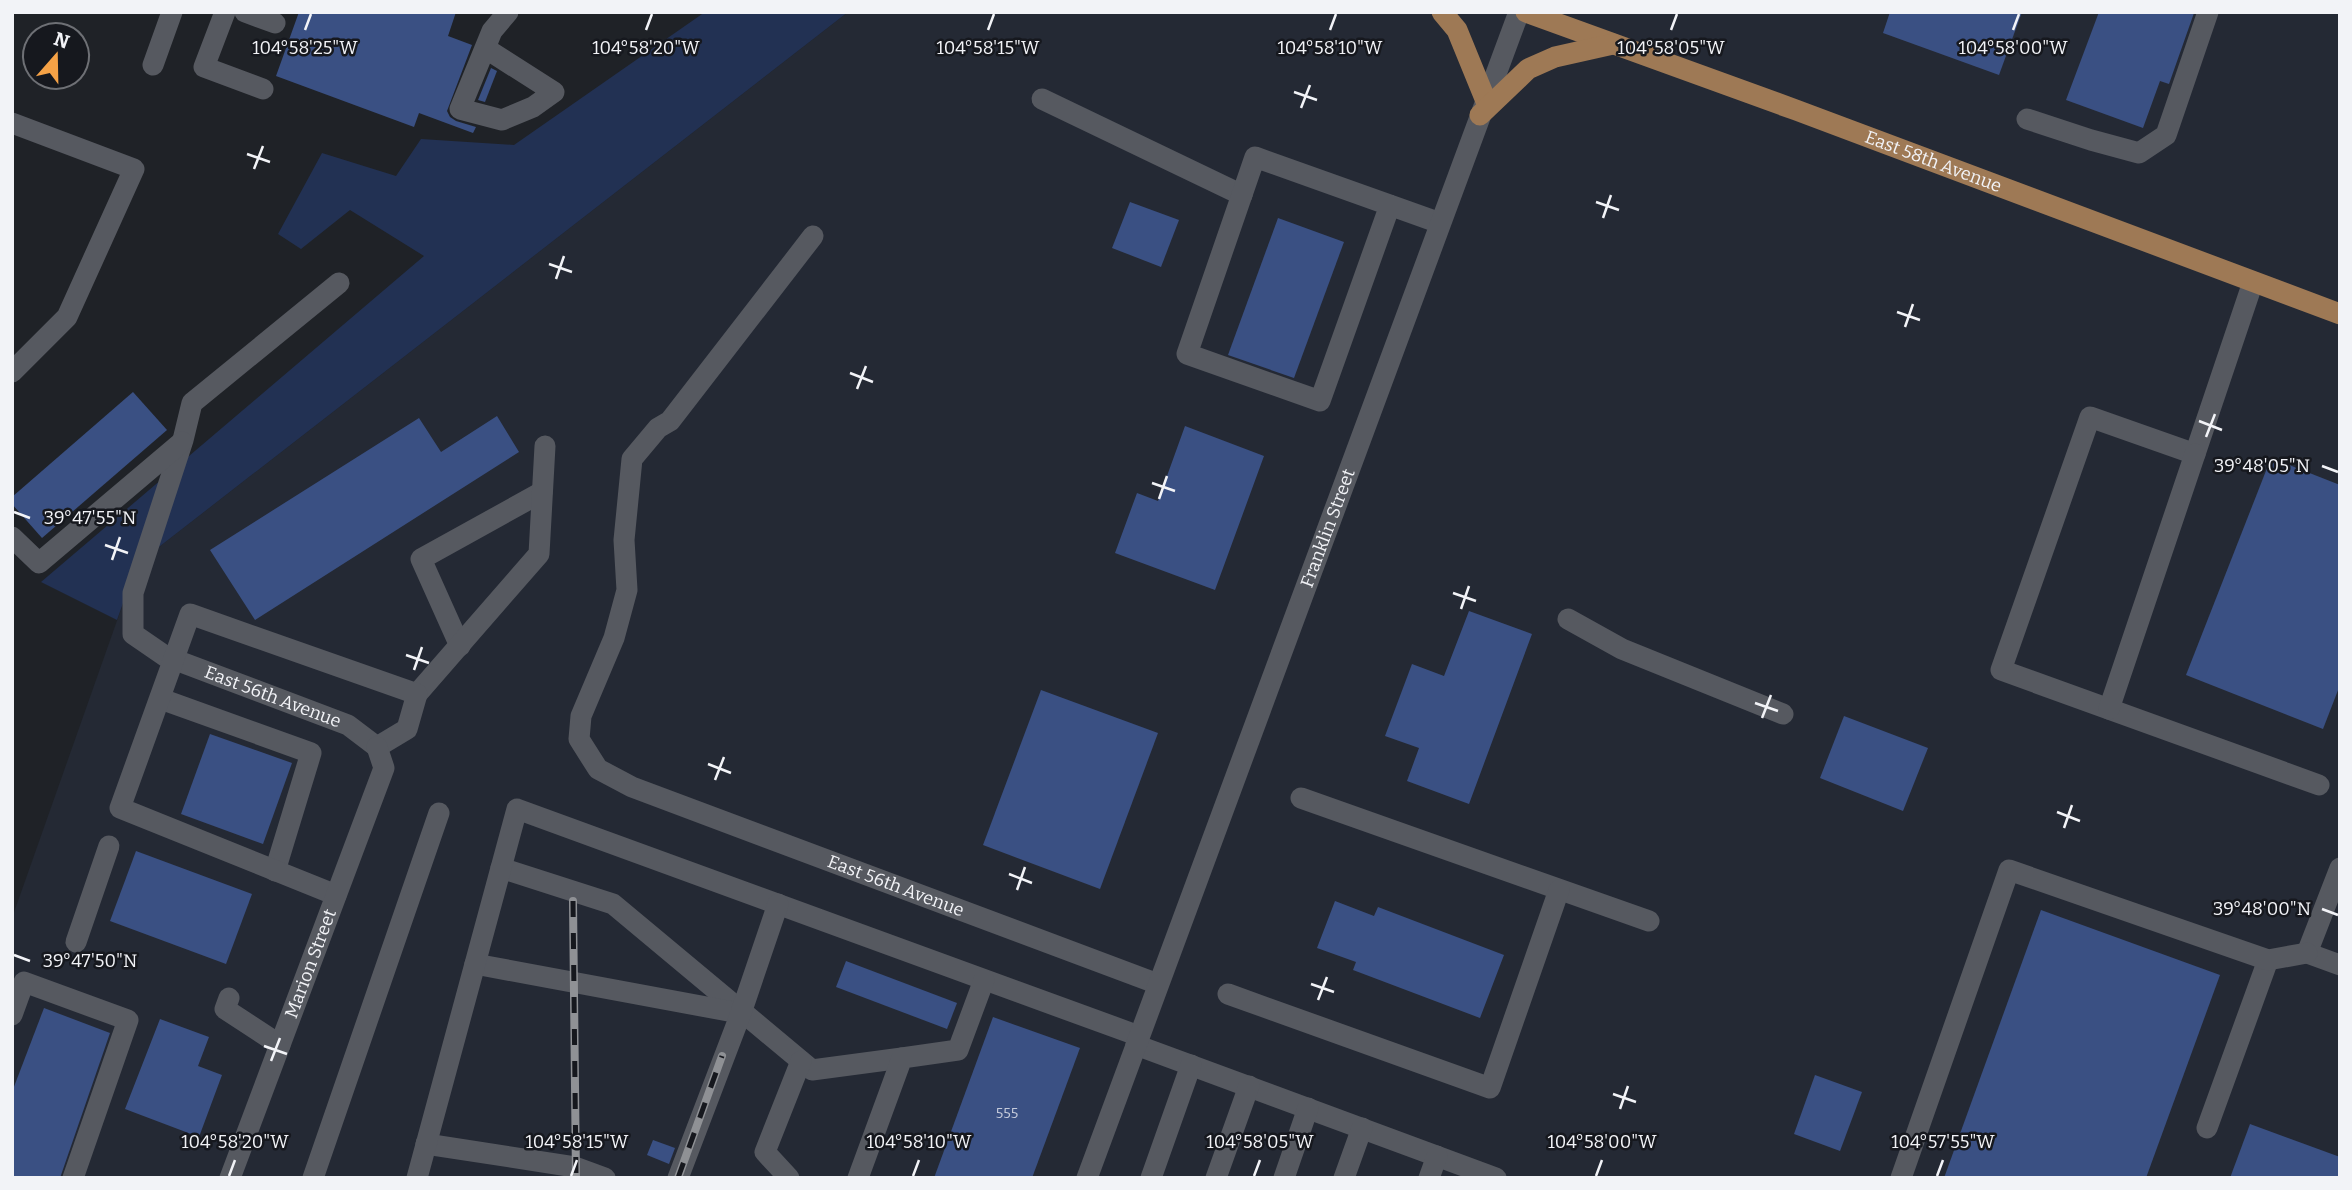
<svg xmlns="http://www.w3.org/2000/svg" width="2352" height="1190" font-family="Bitter,serif">
<style>
.built{fill:#242934}
.green{fill:#223153}
.building{fill:#3a5083}
.lines{fill:none;stroke-linecap:round;stroke-linejoin:round}
.minor{stroke:#565960;stroke-width:21}
.major{stroke:#9e7955;stroke-width:21}
.rail-casing{stroke:#8f9195;stroke-width:8}
.rail{stroke:#16181e;stroke-width:5;stroke-dasharray:16;stroke-linecap:butt}
.ticks{fill:none;stroke:#f2f3f7;stroke-width:2.5}
.labels{text-anchor:middle;dominant-baseline:central;stroke-width:5;stroke-linejoin:round;paint-order:stroke}
.number-label{font-size:14px;fill:#c4cada}
.street-label{font-size:18px;fill:#f2f3f7;stroke:#16181e}
.ticks-label{font-size:18px;text-anchor:middle;fill:#f2f3f7;stroke:#16181e;stroke-width:5;stroke-linejoin:round;paint-order:stroke}
</style>
<rect width="100%" height="100%" fill="#1f2227"/>
<polygon class="built" points="848,12 2340,12 2340,1178 12,1178 12,918 137,564"/>
<polygon class="green" points="705,12 848,12 137,564 117,620 41,582 424,256 350,210 301,249 278,234 322,153 396,176 421,139 514,145"/>
<g class="building">
<polygon points="299,12 456,12 448,36 472,45 447,111 450,117 456,121 476,127 473,133 419,113 414,127 276,76"/>
<polygon points="1890,12 2022,12 1999,75 1883,33"/>
<polygon points="2099,12 2194,13 2169,84 2160,81 2143,128 2066,100"/>
<polygon points="491,68 497,71 485,102 478,100"/>
<polygon points="1130,202 1179,220 1161,267 1112,248"/>
<polygon points="1278,218 1344,242 1294,378 1228,355"/>
<polygon points="133,392 167,430 42,538 12,504 12,497"/>
<polygon points="497,416 519,452 255,620 210,550 419,418 441,452"/>
<polygon points="1185,426 1264,456 1215,590 1115,553 1137,493 1158,501"/>
<polygon points="2271,458 2340,485 2340,685 2323,729 2186,675"/>
<polygon points="1469,611 1532,634 1469,804 1407,781 1419,748 1385,736 1412,664 1444,676"/>
<polygon points="1041,690 1158,733 1100,889 983,845"/>
<polygon points="1844,716 1928,748 1903,811 1820,778"/>
<polygon points="210,734 292,763 263,844 181,814"/>
<polygon points="136,851 252,894 226,964 110,921"/>
<polygon points="1335,901 1374,916 1378,907 1504,955 1480,1018 1353,970 1356,962 1317,948"/>
<polygon points="2041,910 2220,975 2146,1178 1944,1178"/>
<polygon points="846,961 957,1003 947,1029 836,987"/>
<polygon points="44,1008 110,1033 60,1178 12,1178 12,1092"/>
<polygon points="993,1017 1080,1048 1032,1178 934,1178"/>
<polygon points="160,1019 209,1037 198,1066 222,1075 199,1137 125,1109"/>
<polygon points="1815,1075 1862,1092 1840,1151 1794,1134"/>
<polygon points="2250,1124 2340,1157 2340,1178 2230,1178"/>
<polygon points="653,1140 675,1148 669,1164 647,1155"/>
</g>
<g class="lines">
<g class="minor">
<polyline points="225,12 204,67 263,89"/>
<polyline points="245,12 275,23"/>
<polyline points="485,48 554,92 533,107 502,120 460,109 492,31 508,12"/>
<polyline points="153,65 172,12"/>
<polyline points="1042,99 1242,195"/>
<polyline points="2027,119 2091,140 2139,153 2166,135 2208,12"/>
<polyline points="12,123 134,169 67,317 12,372"/>
<polyline points="1390,205 1320,401 1187,354 1255,157 1440,223"/>
<path id="s1" d="M 813,236 L 670,421 L 658,428 L 632,459 L 624,540 L 627,590 L 614,638 L 581,716 L 579,739 L 598,769 L 632,787 L 1158,984"/>
<polyline points="2253,282 2195,454 2090,417 2001,670 2319,785"/>
<path id="s2" d="M 339,283 L 192,403 L 183,440 L 133,593 L 133,634 L 165,656 L 348,725 L 377,747"/>
<polyline points="12,537 39,563 182,442"/>
<polyline points="1568,619 1622,649 1783,714"/>
<polyline points="460,646 421,559 542,492"/>
<polyline points="417,694 539,554 545,446"/>
<polyline points="161,699 311,753 275,871"/>
<polyline points="2109,709 2195,454"/>
<polyline points="1301,798 1649,921"/>
<polyline points="501,868 613,904 812,1070 902,1058"/>
<polyline points="2340,868 2307,953 2340,965"/>
<polyline points="336,895 120,808 190,614 417,694 407,729 377,747"/>
<polyline points="76,942 109,846"/>
<polyline points="475,964 739,1013"/>
<polyline points="1228,994 1490,1088 1559,890"/>
<polyline points="229,998 225,1009 280,1045"/>
<polyline points="12,1015 24,982 128,1020 73,1178"/>
<polyline points="1136,1045 1496,1178"/>
<polyline points="2207,1128 2268,960"/>
<polyline points="426,1144 575,1167 605,1178"/>
<path id="s3" d="M 230,1178 L 384,768 L 377,747"/>
<polyline points="313,1178 439,813"/>
<polyline points="417,1178 517,809 1139,1036"/>
<polyline points="678,1178 741,1013 778,904"/>
<polyline points="789,1178 765,1152 801,1061"/>
<polyline points="858,1178 902,1058 958,1050 984,980"/>
<path id="s4" d="M 1087,1178 L 1519,12"/>
<polyline points="1151,1178 1191,1065"/>
<polyline points="1216,1178 1249,1086"/>
<polyline points="1284,1178 1308,1108"/>
<polyline points="1344,1178 1362,1128"/>
<polyline points="1429,1178 1437,1156"/>
<polyline points="1901,1178 2009,870 2268,960 2307,953"/>
</g>
<g class="major">
<polyline points="1442,12 1457,30 1486,101"/>
<path id="s5" d="M 1526,12 L 1796,110 L 2340,314"/>
<polyline points="1480,115 1528,69 1555,57 1613,44"/>
</g>
<defs>
<g id="rail">
<polyline points="573,901 576,1178"/>
<polyline points="678,1178 722,1056"/>
</g>
</defs>
<use href="#rail" class="rail-casing"/>
<use href="#rail" class="rail"/>
</g>
<path class="ticks" d="M 305,30 L 311,14M 646,30 L 652,14M 988,30 L 994,14M 1330,30 L 1336,14M 1671,30 L 1677,14M 2013,30 L 2019,14M 1294,92 L 1317,100M 1301,108 L 1310,85M 247,154 L 270,162M 254,169 L 263,146M 1596,202 L 1619,210M 1603,218 L 1611,195M 549,264 L 572,272M 556,279 L 564,256M 1897,312 L 1920,320M 1905,327 L 1913,304M 850,373 L 873,382M 857,389 L 866,366M 2199,421 L 2222,430M 2206,437 L 2215,414M 2322,466 L 2338,472M 1152,483 L 1175,491M 1159,499 L 1167,476M 14,512 L 30,518M 105,545 L 128,553M 112,560 L 120,537M 1453,593 L 1476,601M 1461,609 L 1469,586M 406,655 L 429,663M 414,670 L 422,647M 1755,703 L 1778,711M 1762,718 L 1771,695M 708,764 L 731,773M 715,780 L 724,757M 2057,812 L 2080,821M 2064,828 L 2072,805M 1009,874 L 1032,883M 1017,890 L 1025,867M 2322,909 L 2338,915M 14,955 L 30,961M 1311,984 L 1334,992M 1318,1000 L 1327,977M 264,1046 L 287,1054M 271,1061 L 280,1038M 1613,1094 L 1636,1102M 1620,1109 L 1628,1086M 229,1176 L 235,1160M 571,1176 L 577,1160M 913,1176 L 919,1160M 1254,1176 L 1260,1160M 1596,1176 L 1602,1160M 1937,1176 L 1943,1160"/>
<g class="labels">
<g class="number-label">
<text x="1007" y="1113">555</text>
</g>
<g class="street-label">
<text stroke="none"><textPath href="#s5" startOffset="434">East 58th Avenue</textPath></text>
<text stroke="none"><textPath href="#s4" startOffset="693">Franklin Street</textPath></text>
<text stroke="none"><textPath href="#s2" startOffset="584">East 56th Avenue</textPath></text>
<text stroke="none"><textPath href="#s1" startOffset="933">East 56th Avenue</textPath></text>
<text stroke="none"><textPath href="#s3" startOffset="229">Marion Street</textPath></text>
</g>
</g>
<g class="ticks-label">
<text x="305" y="54">104°58'25"W</text>
<text x="646" y="54">104°58'20"W</text>
<text x="988" y="54">104°58'15"W</text>
<text x="1330" y="54">104°58'10"W</text>
<text x="1671" y="54">104°58'05"W</text>
<text x="2013" y="54">104°58'00"W</text>
<text x="2262" y="472">39°48'05"N</text>
<text x="90" y="524">39°47'55"N</text>
<text x="2262" y="915">39°48'00"N</text>
<text x="90" y="967">39°47'50"N</text>
<text x="235" y="1148">104°58'20"W</text>
<text x="577" y="1148">104°58'15"W</text>
<text x="919" y="1148">104°58'10"W</text>
<text x="1260" y="1148">104°58'05"W</text>
<text x="1602" y="1148">104°58'00"W</text>
<text x="1943" y="1148">104°57'55"W</text>
</g>
<rect width="2352" height="1190" fill="none" stroke="#f2f3f7" stroke-width="28"/>
<g transform="translate(56 56) rotate(20)"><circle r="33" fill="#16181e" stroke="#6e7075" stroke-width="2"/>
<path d="M0-5L12 26L0 18L-12 26Z" fill="#f6a246"/>
<text y="-10" font-size="19" font-weight="bold" text-anchor="middle" fill="#f2f3f7">N</text>
</g>
</svg>
